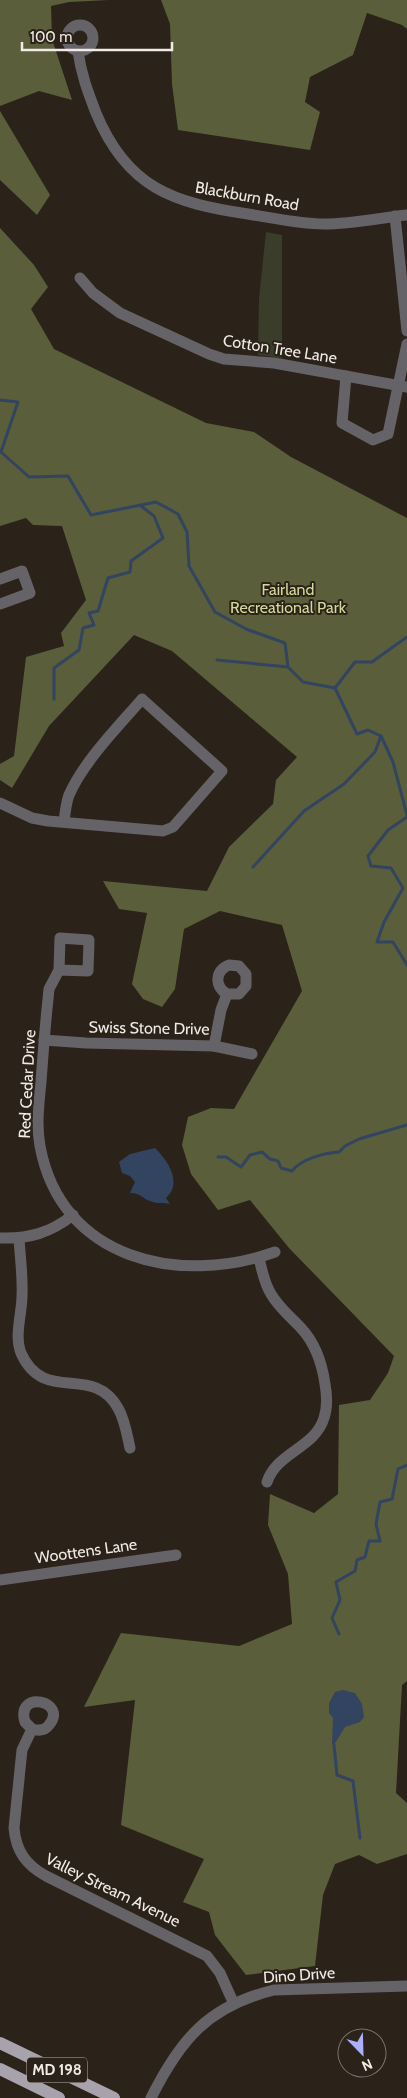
<svg xmlns="http://www.w3.org/2000/svg" width="407" height="2098" font-family="Cabin,sans-serif">
<style>
.green{fill:#3a3d29}
.forest{fill:#5a5e3b}
.water{fill:#324460}
.lines{fill:none;stroke-linecap:round;stroke-linejoin:round}
.stream{stroke:#324460;stroke-width:3}
.minor{stroke:#666368;stroke-width:11}
.major{stroke:#a8a2ad;stroke-width:12}
.labels{text-anchor:middle;dominant-baseline:central;stroke-width:4;stroke-linejoin:round;paint-order:stroke}
.shield{fill:#2b221a;stroke:#b6afa9;stroke-width:1}
.shield-label{font-size:15px;font-weight:bold;fill:#f1ebe6}
.street-label{font-size:16px;fill:#f1ebe6;stroke:#2b221a}
.park-label{font-size:16px;fill:#d2da9a;stroke:#2b221a}
</style>
<rect width="100%" height="100%" fill="#2b221a"/>
<polygon class="green" points="266,232 282,235 282,358 258,355 259,298"/>
<g class="forest">
<polygon points="0,0 109,0 69,2 51,6 52,39 72,100 39,91 0,106"/>
<polygon points="161,0 407,0 407,29 402,25 367,13 353,55 310,77 305,102 320,112 310,150 178,130 172,84 170,24"/>
<polygon points="0,111 50,195 37,215 0,180"/>
<polygon points="0,228 34,265 48,287 31,309 54,349 206,423 254,432 291,457 407,518 407,1681 402,1685 396,1793 407,1803 407,1854 377,1864 359,1855 335,1864 323,1895 315,1966 246,1975 215,1935 209,1912 183,1902 204,1859 121,1825 135,1700 84,1707 121,1633 239,1646 292,1624 288,1574 268,1525 270,1494 314,1513 338,1494 339,1405 370,1400 388,1373 394,1356 289,1248 250,1200 218,1210 191,1174 182,1145 188,1117 211,1108 234,1109 302,991 282,925 220,911 184,929 175,989 162,1007 143,999 132,984 147,913 119,909 103,881 207,891 229,847 273,804 276,780 297,757 172,651 134,635 49,726 12,788 0,780 0,764 14,756 26,657 64,646 61,633 86,600 62,526 33,525 26,518 0,526"/>
</g>
<g class="water">
<path d="M 155,1148 C 168,1161 183,1183 166,1198 L 170,1204 C 164,1202 158,1204 153,1202 C 143,1200 142,1193 130,1193 L 135,1182 L 130,1176 L 122,1173 L 119,1162 L 130,1154 Z"/>
<polygon points="343,1690 355,1693 362,1704 364,1717 360,1722 345,1727 334,1745 332,1744 333,1718 329,1713 329,1703 335,1692"/>
</g>
<g class="lines">
<g class="stream">
<polyline points="0,400 18,402 1,452 29,477 68,476 91,515 156,502 178,514 187,532 189,566 215,612 246,629 285,643 288,667 217,660"/>
<polyline points="288,667 303,682 335,688 355,662 372,662 407,637"/>
<polyline points="335,688 357,734 368,730 381,736 393,762 407,815"/>
<polyline points="54,699 54,668 79,650 83,628 94,625 89,613 98,611 108,578 130,572 131,561 163,538 154,516 141,506"/>
<polyline points="407,817 388,830 368,856 371,866 391,868 403,888 384,922 377,942 393,942 407,965"/>
<polyline points="253,867 304,811 344,784 375,752 381,736"/>
<path d="M 218,1157 L 226,1157 L 241,1167 L 250,1155 L 262,1152 L 270,1159 L 278,1161 L 281,1168 L 292,1171 C 301,1159 324,1153 339,1152 L 345,1146 L 359,1139 L 407,1125"/>
<polyline points="339,1634 332,1618 340,1600 336,1582 355,1571 357,1560 365,1557 369,1541 380,1541 376,1524 380,1502 392,1499 398,1469 407,1465"/>
<polyline points="334,1745 337,1775 353,1781 360,1838"/>
</g>
<g class="minor">
<circle cx="80" cy="38" r="13"/>
<path d="M 78,51 C 81,74 88,92 96,113 C 127,188 173,203 248,214 C 273,218 298,224 324,224 C 352,224 379,218 407,215"/>
<polyline points="395,216 407,331"/>
<polyline points="80,278 93,293 120,313 209,354 224,359 274,363 407,387"/>
<polyline points="346,376 342,423 373,440 388,434 407,344"/>
<polyline points="0,579 22,571 30,593 0,604"/>
<path d="M 0,803 L 32,818 L 48,821 L 163,831 L 173,827 L 222,771 L 142,699 C 118,727 84,761 69,795 C 66,803 65,813 64,822"/>
<path d="M 59,970 L 88,971 L 89,940 L 60,938 L 59,970 L 49,989 L 48,999 C 45,1027 43,1054 41,1082 C 39,1103 36,1125 40,1146 C 61,1260 179,1286 275,1252"/>
<polyline points="44,1040 86,1043 214,1046 252,1054"/>
<path d="M 214,1046 L 221,1010 L 227,994 L 239,994 L 246,986 L 246,974 L 239,966 L 229,965 C 215,971 214,986 227,994"/>
<path d="M 0,1238 C 29,1239 50,1233 73,1215"/>
<path d="M 19,1238 C 20,1257 23,1276 22,1296 C 22,1313 14,1336 21,1353 C 44,1405 93,1363 118,1408 C 125,1420 127,1435 130,1448"/>
<path d="M 259,1258 C 262,1270 264,1283 271,1294 C 279,1308 291,1317 301,1328 C 316,1344 322,1363 325,1384 C 327,1395 328,1406 324,1418 C 315,1448 277,1452 267,1482"/>
<polyline points="0,1580 176,1555"/>
<path d="M 32,1729 L 25,1722 C 15,1689 69,1701 49,1725 C 45,1731 39,1731 32,1729 L 22,1750 L 14,1828 C 16,1851 26,1865 46,1876 L 207,1956 L 220,1973 L 234,2004"/>
<path d="M 151,2098 C 180,2040 208,2006 274,1990 L 407,1986"/>
</g>
<g class="major">
<polyline points="0,2043 114,2098"/>
<polyline points="0,2069 59,2098"/>
</g>
</g>
<g class="labels">
<rect class="shield" x="27" y="2057.5" width="60" height="25" rx="4"/>
<g class="shield-label">
<text x="57" y="2070">MD 198</text>
</g>
<g class="street-label">
<text transform="translate(247 196) rotate(10)">Blackburn Road</text>
<text transform="translate(280 349) rotate(9)">Cotton Tree Lane</text>
<text transform="translate(149 1028) rotate(1)">Swiss Stone Drive</text>
<text transform="translate(27 1084) rotate(-87)">Red Cedar Drive</text>
<text transform="translate(86 1551) rotate(-8)">Woottens Lane</text>
<text transform="translate(113 1890) rotate(26)">Valley Stream Avenue</text>
<text transform="translate(299 1975) rotate(-4)">Dino Drive</text>
</g>
<g class="park-label">
<text x="288" y="589">Fairland<tspan x="288" dy="18">Recreational Park</tspan></text>
</g>
</g>
<g transform="translate(362 2053) rotate(157)"><circle r="24" fill="#2b221a" stroke="#7a726c"/>
<path d="M0-4L9 19L0 12L-9 19Z" fill="#acaffb"/>
<text y="-8" font-size="14" font-weight="bold" text-anchor="middle" fill="#f1ebe6">N</text>
</g>
<path d="M22 42v8h150v-8" fill="none" stroke="#f1ebe6" stroke-width="2.5"/>
<text x="30" y="42" font-size="15" fill="#f1ebe6" stroke="#2b221a" stroke-width="4" paint-order="stroke">100 m</text>
</svg>
